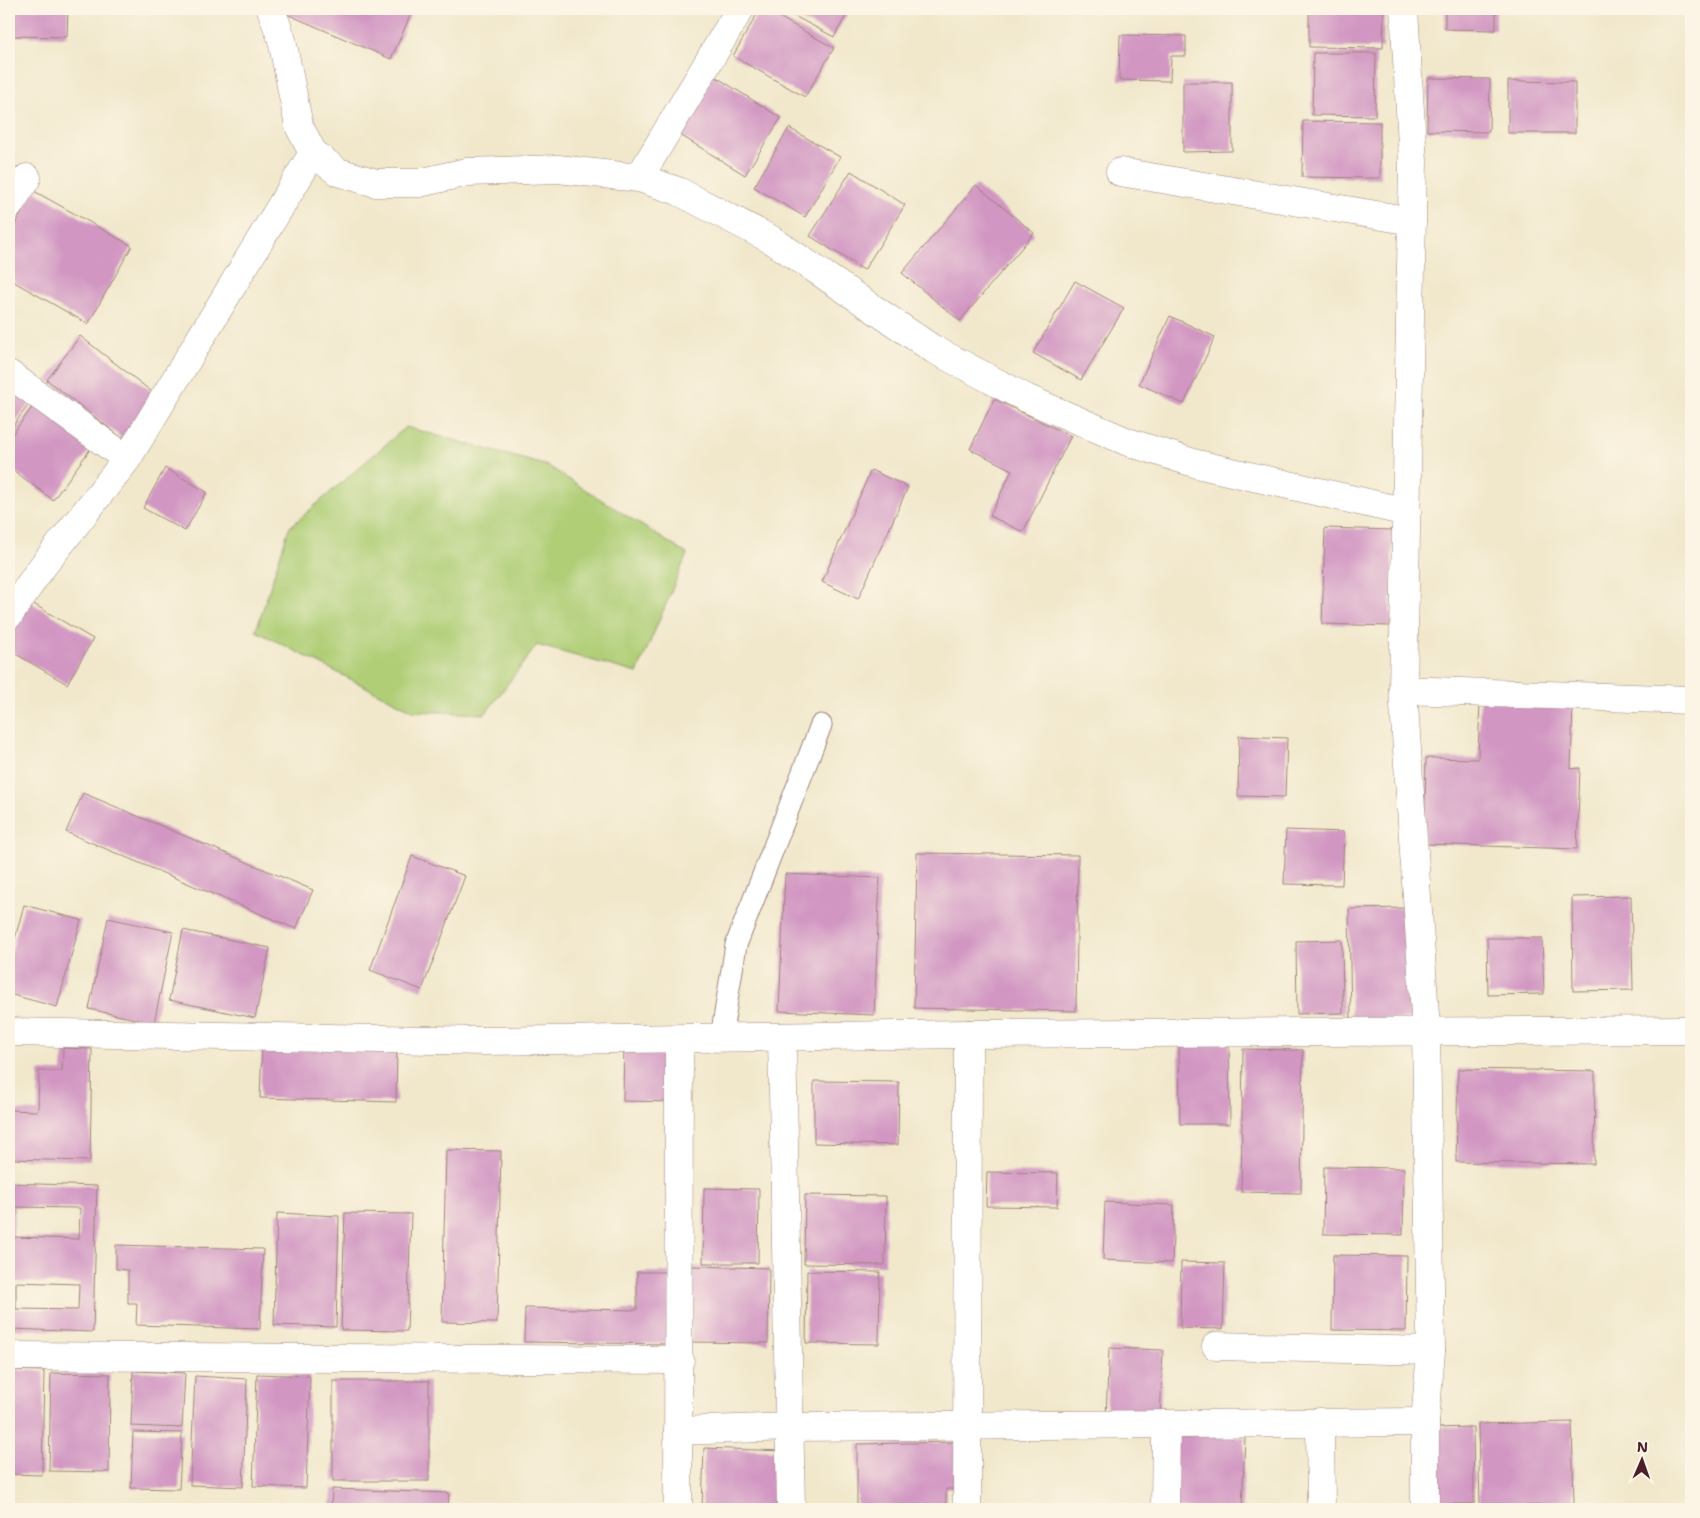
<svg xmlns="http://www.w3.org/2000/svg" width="1700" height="1518" font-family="'Shantell Sans',sans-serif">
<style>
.green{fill:#afce76;stroke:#7c7650}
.building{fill:#d196c2;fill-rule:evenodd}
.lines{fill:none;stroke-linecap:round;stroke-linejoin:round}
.service-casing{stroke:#9e847c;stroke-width:23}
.minor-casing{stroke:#9e847c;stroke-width:29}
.service{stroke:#fff;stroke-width:21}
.minor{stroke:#fff;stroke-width:28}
</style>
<rect width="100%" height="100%" fill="#fcf5e5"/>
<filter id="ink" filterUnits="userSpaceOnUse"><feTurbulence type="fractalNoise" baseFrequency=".02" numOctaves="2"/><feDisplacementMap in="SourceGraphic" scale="10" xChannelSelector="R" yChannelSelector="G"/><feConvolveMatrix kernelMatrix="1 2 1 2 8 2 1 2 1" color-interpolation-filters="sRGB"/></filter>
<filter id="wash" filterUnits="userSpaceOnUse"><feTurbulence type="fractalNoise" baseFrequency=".0096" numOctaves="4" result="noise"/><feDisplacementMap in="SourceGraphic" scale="20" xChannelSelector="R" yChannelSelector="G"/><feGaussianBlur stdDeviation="1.12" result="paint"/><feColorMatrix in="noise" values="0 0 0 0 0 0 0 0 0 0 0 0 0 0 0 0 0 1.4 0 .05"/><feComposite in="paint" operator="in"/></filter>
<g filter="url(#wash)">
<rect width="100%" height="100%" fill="#f1e8cc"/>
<polygon class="green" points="406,427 548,466 687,554 637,673 537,645 485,714 413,711 256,631 289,528"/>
<g id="blocks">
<g class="building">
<polygon points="9,9 68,9 67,37 9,36"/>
<polygon points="284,9 413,9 391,59 282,12"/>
<polygon points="760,9 765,9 834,48 805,97 733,56"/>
<polygon points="781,9 850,9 834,37"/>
<polygon points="1309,9 1384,9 1383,48 1309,47"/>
<polygon points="1445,9 1496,9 1496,30 1445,29"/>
<polygon points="1120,35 1186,36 1186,56 1171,56 1170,81 1119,80"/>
<polygon points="1313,53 1376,53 1375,116 1312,115"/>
<polygon points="713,75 781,118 745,175 677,133"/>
<polygon points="1428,78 1490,79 1489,132 1427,131"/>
<polygon points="1508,81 1575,82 1575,133 1508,133"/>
<polygon points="1183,82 1232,82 1232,151 1183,152"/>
<polygon points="1303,121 1380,122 1380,178 1302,177"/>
<polygon points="789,128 840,157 805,217 754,187"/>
<polygon points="851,171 905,205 864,270 810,236"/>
<polygon points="976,185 1034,233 960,321 902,273"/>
<polygon points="34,191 132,246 88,324 9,279 9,235"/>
<polygon points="1075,281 1124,308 1081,380 1033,353"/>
<polygon points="1170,316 1215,337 1184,404 1139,384"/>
<polygon points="80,336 156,395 122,438 47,380"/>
<polygon points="9,380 33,399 9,431"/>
<polygon points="994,399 1071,436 1023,532 990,516 1012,470 970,449"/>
<polygon points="36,402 94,444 53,500 9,467 9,439"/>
<polygon points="165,468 207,492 185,531 143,508"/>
<polygon points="871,470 908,487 858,599 822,582"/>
<polygon points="1325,528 1393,530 1390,626 1322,624"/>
<polygon points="25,599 93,639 67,684 9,650 9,626"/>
<polygon points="1480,700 1573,703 1571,769 1580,768 1577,849 1424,844 1426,758 1478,759"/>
<polygon points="1239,736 1287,738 1285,797 1238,796"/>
<polygon points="83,793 313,890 296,929 66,832"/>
<polygon points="1286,830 1344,832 1342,885 1284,884"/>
<polygon points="917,853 1078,855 1076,1011 914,1008"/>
<polygon points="412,856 465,876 422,990 370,970"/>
<polygon points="785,874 880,878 874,1015 779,1011"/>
<polygon points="1631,896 1633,990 1573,991 1572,897"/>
<polygon points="24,905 81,920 57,1007 9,994 9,961"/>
<polygon points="1410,908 1412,1019 1351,1020 1349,909"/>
<polygon points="108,918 173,932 154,1023 89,1009"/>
<polygon points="183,930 270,948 255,1018 169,1000"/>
<polygon points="1487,938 1542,938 1544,994 1488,995"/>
<polygon points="1342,940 1343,1013 1297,1014 1296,941"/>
<polygon points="1229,1040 1230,1124 1180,1124 1179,1041"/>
<polygon points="624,1043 675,1044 674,1102 623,1101"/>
<polygon points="262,1044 397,1048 396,1102 260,1098"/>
<polygon points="63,1048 92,1049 90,1161 9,1159 9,1110 38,1111 39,1071 62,1071"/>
<polygon points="1243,1049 1303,1050 1301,1193 1241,1192"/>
<polygon points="1458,1069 1595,1071 1594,1164 1456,1162"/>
<polygon points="814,1081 899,1082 898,1145 814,1143"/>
<polygon points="446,1150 501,1151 497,1323 442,1322"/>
<polygon points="1324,1167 1404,1168 1403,1235 1323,1234"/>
<polygon points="987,1172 1058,1173 1057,1207 986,1206"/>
<path d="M 9,1183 L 97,1186 L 93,1332 L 9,1329 ZM 14,1207 L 80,1208 L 79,1239 L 13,1237 ZM 16,1282 L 79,1284 L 78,1310 L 16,1309 Z"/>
<polygon points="704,1188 759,1189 758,1263 703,1263"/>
<polygon points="805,1195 886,1196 885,1265 804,1264"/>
<polygon points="1105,1202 1174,1205 1172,1263 1103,1260"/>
<polygon points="277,1213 339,1216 336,1327 274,1325"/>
<polygon points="345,1213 411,1214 407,1331 341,1330"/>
<polygon points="116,1245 263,1249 260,1329 136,1325 137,1303 128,1303 128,1270 116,1269"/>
<polygon points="1333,1255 1407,1256 1406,1331 1332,1330"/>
<polygon points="1181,1262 1225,1263 1223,1329 1180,1328"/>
<polygon points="692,1266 769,1268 768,1343 691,1342"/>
<polygon points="807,1271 880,1272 879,1344 806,1343"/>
<polygon points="637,1272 670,1272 670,1344 524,1342 525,1308 637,1310"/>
<polygon points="1109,1348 1163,1350 1160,1419 1106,1417"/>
<polygon points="9,1370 44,1371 42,1475 9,1474"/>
<polygon points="133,1371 185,1373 182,1428 131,1426"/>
<polygon points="51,1373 110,1374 109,1472 49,1471"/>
<polygon points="257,1374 310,1376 306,1488 253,1486"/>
<polygon points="195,1376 247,1379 243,1487 190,1485"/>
<rect x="333" y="1381" width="96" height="100"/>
<polygon points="1572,1422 1574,1505 1480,1506 1478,1424"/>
<polygon points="1473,1427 1474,1504 1434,1504 1433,1428"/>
<polygon points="133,1432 182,1433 179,1489 131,1488"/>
<polygon points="1176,1434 1245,1437 1242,1509 1173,1509"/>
<polygon points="956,1442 957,1489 946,1489 946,1509 857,1509 857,1444"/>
<polygon points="704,1448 782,1451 780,1509 702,1509"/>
<polygon points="332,1489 449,1493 448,1509 331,1509"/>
</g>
</g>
</g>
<g filter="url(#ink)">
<use href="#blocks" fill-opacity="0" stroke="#9e847c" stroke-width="1"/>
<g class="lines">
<defs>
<polyline id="service" points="721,1038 736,945 821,725"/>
<g id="minor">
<polyline points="271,9 282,40 299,126 313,153 338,172 376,183 419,183 467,172 558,169 639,178 678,191 772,240 933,349 1026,398 1128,442 1197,464 1407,512"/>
<polyline points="1120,172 1412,221"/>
<polyline points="639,178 740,9"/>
<polyline points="9,206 27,178"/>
<polyline points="9,374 127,459"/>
<polyline points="9,615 39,571 127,459 313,153"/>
<polyline points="1403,690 1413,161 1404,9"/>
<polyline points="9,1032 486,1041 968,1034 1691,1030"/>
<polyline points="782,1037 791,1509"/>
<polyline points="1216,1346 1431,1351"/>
<polyline points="9,1356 680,1360"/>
<polyline points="1320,1422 1321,1509"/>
<polyline points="678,1431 790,1427 1425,1422"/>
<polyline points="678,1509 679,1039"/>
<polyline points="967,1509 968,1034"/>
<polyline points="1165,1509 1166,1424"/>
<polyline points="1425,1509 1425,1422 1431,1351 1426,1030 1403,690 1691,700"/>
</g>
</defs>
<use href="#service" class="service-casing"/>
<use href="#minor" class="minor-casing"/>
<use href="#service" class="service"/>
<use href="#minor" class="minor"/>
</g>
</g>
<rect width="1700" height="1518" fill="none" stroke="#fcf5e5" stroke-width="30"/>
<g transform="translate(1642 1460) rotate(2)" stroke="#fcf5e5" stroke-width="4" paint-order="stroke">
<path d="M0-4L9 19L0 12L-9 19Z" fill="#4a1f2b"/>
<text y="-8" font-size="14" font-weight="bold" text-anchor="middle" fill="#4a1f2b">N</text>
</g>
</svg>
